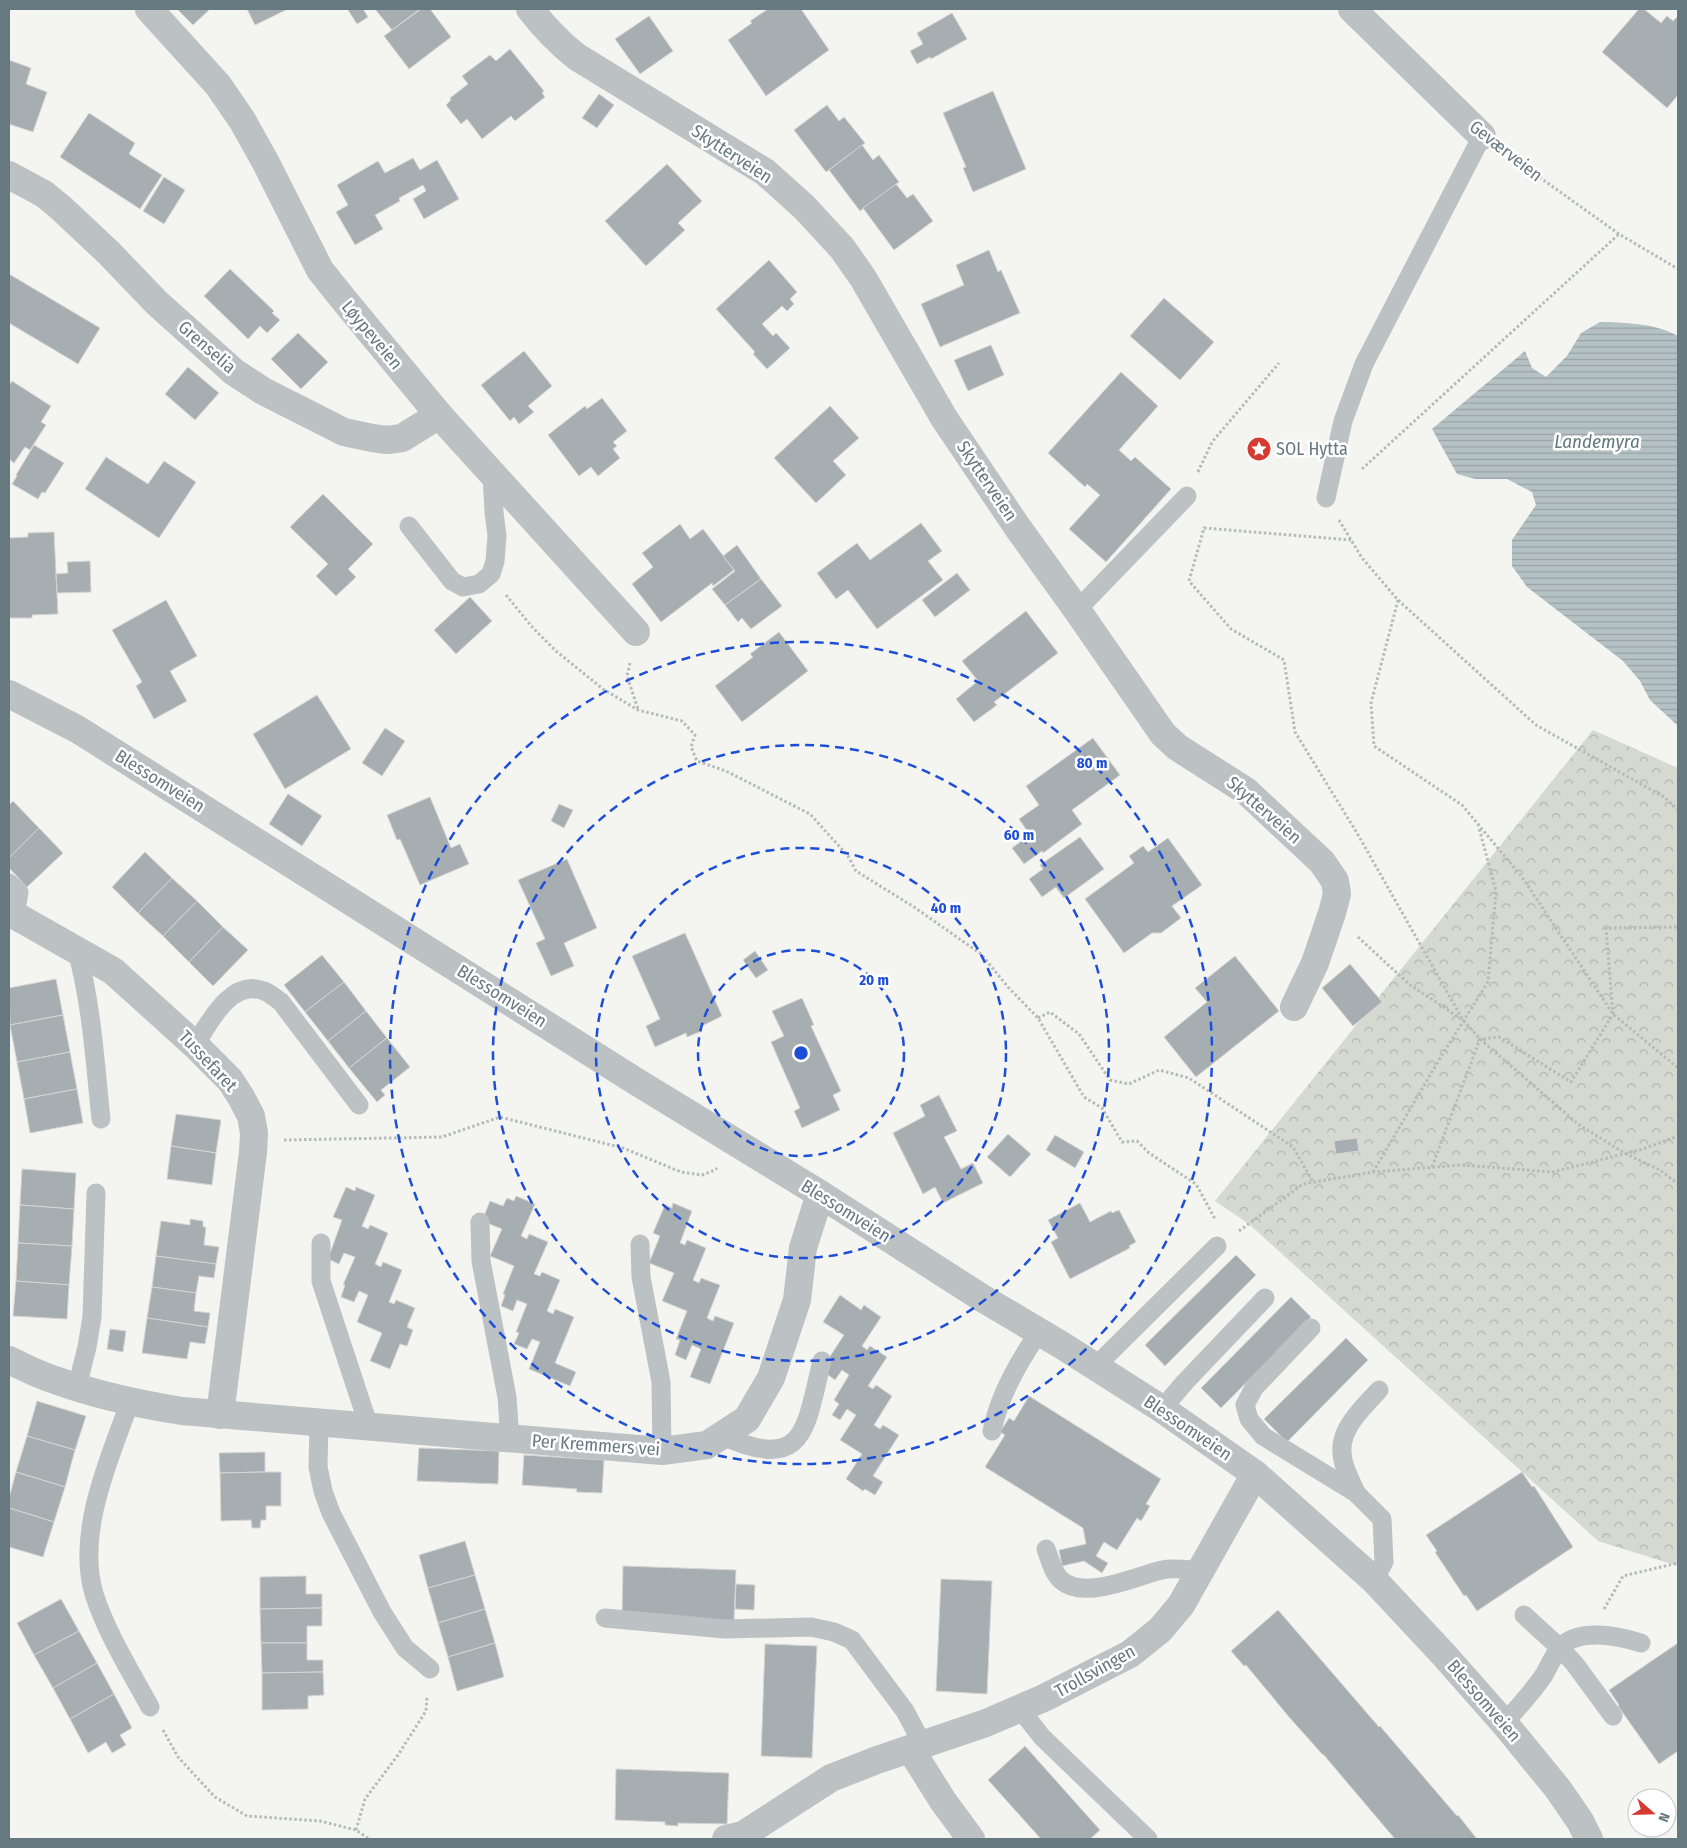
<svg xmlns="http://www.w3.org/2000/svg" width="1687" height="1848" font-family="'Fira Sans Condensed',sans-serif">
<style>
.forest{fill:url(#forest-crowns)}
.water{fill:url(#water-rules)}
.building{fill:#a6aeb1;stroke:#d6d5d4}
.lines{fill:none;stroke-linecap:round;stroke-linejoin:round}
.path{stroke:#b6babb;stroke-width:3;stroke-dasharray:2.5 2.5;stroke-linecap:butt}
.lane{stroke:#bcc1c3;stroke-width:19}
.street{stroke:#bcc1c3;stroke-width:28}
.ring{fill:none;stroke:#1d4ed8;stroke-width:2.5;stroke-dasharray:9 6}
.labels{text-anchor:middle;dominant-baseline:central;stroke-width:5;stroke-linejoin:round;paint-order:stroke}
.street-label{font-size:18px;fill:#667880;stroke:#fff}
.poi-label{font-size:18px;fill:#667880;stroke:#fff;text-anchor:start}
.water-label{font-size:19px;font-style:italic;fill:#617a7d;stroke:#fff}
.centre{fill:#1d4ed8;stroke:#fff;stroke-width:2.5}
.ring-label{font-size:15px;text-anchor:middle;font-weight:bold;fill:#1d4ed8;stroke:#fff;stroke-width:5;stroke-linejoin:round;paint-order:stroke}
</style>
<defs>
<pattern id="forest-crowns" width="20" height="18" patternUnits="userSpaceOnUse" patternTransform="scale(1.25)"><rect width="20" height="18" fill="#d5d9d0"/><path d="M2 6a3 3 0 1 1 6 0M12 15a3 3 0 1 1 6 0" fill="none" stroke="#b1b5ae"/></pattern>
<pattern id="water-rules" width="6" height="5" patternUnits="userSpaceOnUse" patternTransform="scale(1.25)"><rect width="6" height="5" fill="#b5c2c5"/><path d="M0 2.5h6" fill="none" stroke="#97a2a5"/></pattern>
</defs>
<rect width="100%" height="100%" fill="#f4f4f1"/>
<polygon class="forest" points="1593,730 1678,768 1678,1566 1598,1541 1249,1224 1215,1201"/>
<path class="water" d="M 1600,322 C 1627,323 1655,323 1678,336 L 1678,726 L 1650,700 L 1640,681 L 1623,661 L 1527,587 L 1512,566 L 1512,540 L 1536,505 L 1532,492 L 1507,479 L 1475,479 L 1457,474 L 1432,429 L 1525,351 L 1532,368 L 1546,377 L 1567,356 L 1581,333 Z"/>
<g class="building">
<polygon points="177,9 210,9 193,25"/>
<polygon points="247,9 288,9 255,25"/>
<polygon points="350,9 363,9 368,17 357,24 348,10"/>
<polygon points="375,9 420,9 392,30"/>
<polygon points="421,9 430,9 451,37 409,69 384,36"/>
<polygon points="768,9 801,9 829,50 766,96 728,40 752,23 750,21"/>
<polygon points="1639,9 1644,9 1661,23 1667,16 1673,21 1678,16 1678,95 1667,108 1602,52"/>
<polygon points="952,13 967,39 931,59 930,57 917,64 910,51 923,44 917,33"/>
<polygon points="649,16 673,51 640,74 615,39"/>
<polygon points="510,49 544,91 542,93 545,97 515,121 511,116 482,139 467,119 461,124 446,105 451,100 450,98 468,84 462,76 490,55 496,61"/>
<polygon points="9,60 31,68 26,84 47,92 33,132 9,124"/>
<polygon points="993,91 1026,169 973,192 963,168 966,167 943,113"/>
<polygon points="599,94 614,105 597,128 582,118"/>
<polygon points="827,105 839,121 844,117 865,143 826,172 794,130"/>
<polygon points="89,113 135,143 129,154 162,175 140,209 60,157"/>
<polygon points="862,145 873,160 879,155 899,182 860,211 829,170"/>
<polygon points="413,158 420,170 437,160 459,199 424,219 413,199 426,191 423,185 399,198 400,201 375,215 383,229 355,245 336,212 348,205 337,185 378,161 385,173"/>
<polygon points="667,164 702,201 678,223 685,230 646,266 605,221"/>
<polygon points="164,177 185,190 164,224 143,211"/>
<polygon points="896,184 907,198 913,194 933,221 894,250 863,208"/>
<polygon points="989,250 998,272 1001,270 1020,313 940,347 921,304 964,285 956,265"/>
<polygon points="769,260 797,292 790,299 794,304 787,311 782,306 762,324 773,336 776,333 790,348 767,369 753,354 755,352 716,309"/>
<polygon points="230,269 274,311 272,313 280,320 267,333 260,326 248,339 204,296"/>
<polygon points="9,274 100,328 78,364 9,323"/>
<polygon points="1164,298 1214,342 1180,380 1130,336"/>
<polygon points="298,333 328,362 301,389 271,359"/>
<polygon points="991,345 1004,375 968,391 954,360"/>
<polygon points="524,351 552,386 528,406 534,412 519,424 514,417 510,421 481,385"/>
<polygon points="188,367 219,393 195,420 165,394"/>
<polygon points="1121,372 1158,406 1119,450 1131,461 1135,457 1171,489 1106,562 1069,529 1100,495 1087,484 1085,487 1048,453"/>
<polygon points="12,381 51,406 41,422 46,425 30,450 25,447 14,463 9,459 9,386"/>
<polygon points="602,398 627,431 613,442 617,446 613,449 620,458 598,476 591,467 579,476 548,435 585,406 587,409"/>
<polygon points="830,406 859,438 833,461 846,475 816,503 774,458"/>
<polygon points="34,445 64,463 45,493 42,492 38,499 12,484 17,476 16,475"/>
<polygon points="106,457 148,484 164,461 196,482 159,538 85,489"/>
<polygon points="323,494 373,544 348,569 356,577 336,596 316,576 328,564 290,527"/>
<polygon points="921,523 942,551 928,561 943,580 877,629 848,590 836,599 817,573 857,543 870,560"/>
<polygon points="680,524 690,539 703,529 734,570 713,586 712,583 661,622 632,584 653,567 642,553"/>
<polygon points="54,532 58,614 32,615 32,618 9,618 9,538 28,537 28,533"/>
<polygon points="737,545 761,579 725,605 712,589 735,571 723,556"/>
<polygon points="90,561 91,592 57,593 56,574 68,573 67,562"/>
<polygon points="957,573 970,590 935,617 922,600"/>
<polygon points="761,579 782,606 751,629 742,618 738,622 725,605"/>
<polygon points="470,597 492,621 456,654 434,630"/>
<polygon points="166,600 197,656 170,671 187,701 154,719 136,686 142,682 112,630"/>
<polygon points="1026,611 1058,653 994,702 997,705 974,722 956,699 978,681 962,661"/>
<polygon points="779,632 808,671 742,722 715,686 753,657 750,654"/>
<polygon points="317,695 351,749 285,789 253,734"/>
<polygon points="385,728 405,741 382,776 362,763"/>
<polygon points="1093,738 1120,775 1072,810 1082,824 1043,853 1042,851 1024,864 1012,848 1030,835 1019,819 1039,805 1026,786"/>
<polygon points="288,794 322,816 302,846 269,824"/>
<polygon points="430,797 451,848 460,844 469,864 420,885 400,839 397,840 387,815"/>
<polygon points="13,801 39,828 9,858 9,805"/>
<polygon points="559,804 573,810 564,828 551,821"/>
<polygon points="39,828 63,853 27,887 9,868 9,858"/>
<polygon points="1080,837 1104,869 1064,898 1056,887 1042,897 1029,879 1043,869 1040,865"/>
<polygon points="1168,838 1202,885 1172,906 1181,918 1161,933 1152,933 1124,953 1085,899 1134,863 1129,856 1143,846 1148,852"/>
<polygon points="145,852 172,878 138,913 112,887"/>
<polygon points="567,859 597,928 564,943 574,966 551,976 536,943 545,939 518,880"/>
<polygon points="172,878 197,901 163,936 138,913"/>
<polygon points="197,901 223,927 189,962 163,936"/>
<polygon points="223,927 248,950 213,986 189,962"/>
<polygon points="685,933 722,1016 700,1027 702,1031 687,1037 686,1033 655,1047 646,1026 660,1019 632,956"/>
<polygon points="755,951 768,970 756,978 743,960"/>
<polygon points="322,955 344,982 305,1012 284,985"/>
<polygon points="1235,956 1279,1011 1196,1077 1164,1037 1207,1002 1195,988"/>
<polygon points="1350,964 1382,1002 1353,1026 1322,988"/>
<polygon points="56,979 63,1015 10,1025 9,988"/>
<polygon points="344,982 366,1011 328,1041 305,1012"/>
<polygon points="802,998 814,1025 811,1026 841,1091 833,1095 840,1110 802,1128 794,1111 800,1108 771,1042 784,1036 772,1011"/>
<polygon points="366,1011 387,1038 349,1068 328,1041"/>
<polygon points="63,1015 70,1052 17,1062 10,1025"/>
<polygon points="387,1038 410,1067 381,1090 385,1095 377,1102 349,1068"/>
<polygon points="70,1052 77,1089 24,1099 17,1062"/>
<polygon points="77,1089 83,1123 30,1133 24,1099"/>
<polygon points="939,1095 957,1131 944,1137 961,1169 973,1163 983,1183 943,1203 935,1187 923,1194 893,1133 925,1116 920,1105"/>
<polygon points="176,1114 221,1120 216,1153 171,1146"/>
<polygon points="1008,1134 1031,1154 1010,1177 987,1157"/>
<polygon points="1055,1135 1084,1152 1075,1168 1046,1150"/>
<polygon points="1357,1138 1359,1151 1336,1154 1334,1141"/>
<polygon points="171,1146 216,1153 212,1185 167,1179"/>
<polygon points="22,1169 76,1173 74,1209 20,1205"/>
<polygon points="346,1187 355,1191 356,1187 375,1195 362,1226 368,1229 370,1225 388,1233 375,1264 381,1267 383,1262 402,1270 389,1302 394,1304 396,1300 415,1308 407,1327 413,1330 407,1346 400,1344 390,1369 370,1361 382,1333 357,1322 368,1295 359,1291 354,1302 341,1297 345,1285 343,1285 355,1257 344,1253 339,1264 328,1259 342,1220 333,1217"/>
<polygon points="516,1196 535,1204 521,1236 527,1239 529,1234 548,1242 534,1274 540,1276 542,1272 560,1280 547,1311 553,1314 555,1309 574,1317 555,1363 576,1372 570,1386 529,1369 540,1342 532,1339 527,1349 514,1344 519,1333 516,1332 527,1304 517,1300 513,1311 501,1306 505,1295 503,1294 514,1266 490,1256 502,1229 482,1221 490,1201 503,1206 507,1198 514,1201"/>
<polygon points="673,1203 692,1211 680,1243 685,1245 687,1240 706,1248 693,1280 699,1283 701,1278 720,1285 707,1318 713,1321 715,1316 734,1323 710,1384 690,1377 701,1349 692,1345 686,1360 675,1355 680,1340 676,1339 687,1311 662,1301 674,1273 649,1263 660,1236 653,1233 665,1205 672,1208"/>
<polygon points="1080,1203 1090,1222 1111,1211 1112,1213 1119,1210 1136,1242 1129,1246 1130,1248 1070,1279 1051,1242 1058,1238 1048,1220"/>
<polygon points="20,1205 74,1209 72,1246 18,1243"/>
<polygon points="190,1219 203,1221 203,1227 206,1227 204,1245 219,1247 216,1264 156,1256 161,1221 190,1225"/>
<polygon points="18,1243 72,1246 69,1285 16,1281"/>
<polygon points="1236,1255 1256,1275 1165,1366 1145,1345"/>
<polygon points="156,1256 216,1264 214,1278 199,1276 196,1293 152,1287"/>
<polygon points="16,1281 69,1285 67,1319 13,1316"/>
<polygon points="152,1287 196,1293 194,1311 210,1313 208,1327 147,1318"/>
<polygon points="840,1295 861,1310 864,1305 881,1317 862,1346 867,1350 870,1346 887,1357 868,1386 873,1389 876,1385 892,1396 874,1425 880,1429 883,1425 899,1435 873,1476 883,1482 875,1495 865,1489 863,1491 846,1479 862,1454 840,1440 856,1415 847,1409 840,1420 832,1415 839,1404 834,1400 849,1375 842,1370 835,1380 823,1371 827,1361 844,1335 823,1322"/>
<polygon points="1291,1297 1311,1317 1221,1408 1201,1388"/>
<polygon points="147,1318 208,1327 205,1344 190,1342 187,1359 142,1353"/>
<polygon points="110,1329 126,1331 123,1352 107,1349"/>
<polygon points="1346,1338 1368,1360 1287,1442 1264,1419"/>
<polygon points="1029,1396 1161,1479 1146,1504 1150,1506 1141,1521 1137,1518 1117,1550 1104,1542 1096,1556 1108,1563 1102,1573 1084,1561 1062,1566 1059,1550 1086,1544 1083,1528 985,1467 1005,1435 1000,1432 1009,1418 1014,1421"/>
<polygon points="37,1401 86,1416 75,1450 27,1436"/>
<polygon points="27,1436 75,1450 65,1487 16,1472"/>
<polygon points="419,1448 499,1451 498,1484 417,1481"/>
<polygon points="265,1452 265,1472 220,1473 219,1453"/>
<polygon points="524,1455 604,1460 602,1493 576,1492 577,1489 522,1485"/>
<polygon points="16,1472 65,1487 54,1522 9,1508 9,1498"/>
<polygon points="265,1472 281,1472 281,1506 266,1506 266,1520 261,1520 260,1528 252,1528 251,1520 221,1521 220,1473"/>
<polygon points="1522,1472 1532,1487 1534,1486 1573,1547 1477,1611 1466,1595 1464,1596 1435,1552 1437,1551 1426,1535"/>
<polygon points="9,1508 54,1522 43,1557 9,1547"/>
<polygon points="465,1541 475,1575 428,1588 419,1555"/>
<polygon points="623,1566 736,1570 734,1621 622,1617"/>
<polygon points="475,1575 485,1609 438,1623 428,1588"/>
<polygon points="306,1576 306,1594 322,1594 322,1608 260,1609 260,1577"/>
<polygon points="941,1579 992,1581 987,1694 936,1691"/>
<polygon points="736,1584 755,1585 754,1610 735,1609"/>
<polygon points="61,1599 79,1631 34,1655 17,1623"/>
<polygon points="322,1608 322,1626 307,1626 307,1643 261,1643 260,1609"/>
<polygon points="485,1609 495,1643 448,1657 438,1623"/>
<polygon points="1278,1610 1379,1727 1380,1726 1457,1816 1458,1815 1477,1839 1395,1839 1323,1754 1323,1755 1289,1717 1246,1665 1244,1666 1231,1651"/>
<polygon points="79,1631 97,1663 53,1688 34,1655"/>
<polygon points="261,1643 307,1643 307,1660 323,1660 323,1672 262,1673"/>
<polygon points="495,1643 504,1677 457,1691 448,1657"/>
<polygon points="1678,1643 1678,1751 1659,1764 1618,1706 1619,1705 1609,1690"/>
<polygon points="765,1644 817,1646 812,1758 761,1756"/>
<polygon points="97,1663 114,1694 70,1719 53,1688"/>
<polygon points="323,1672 324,1695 308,1696 308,1709 262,1710 262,1673"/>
<polygon points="114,1694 132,1728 120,1735 126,1745 112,1753 106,1742 88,1753 70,1719"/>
<polygon points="1025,1746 1100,1830 1090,1839 1041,1839 988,1780"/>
<polygon points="616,1769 729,1773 727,1824 678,1823 678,1826 665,1825 665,1822 615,1820"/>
</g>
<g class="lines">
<g class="path">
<polyline points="1507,154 1619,234 1678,269"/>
<polyline points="1362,469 1619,234"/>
<polyline points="1198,472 1212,442 1279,363"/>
<polyline points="1339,520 1362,558 1398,600 1536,725 1664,797 1678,810"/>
<polyline points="1351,540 1204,528 1189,581 1231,629 1284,660 1295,732 1357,833 1463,1020"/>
<polyline points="506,595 533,628 556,651 603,689 638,710 682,721 695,735 691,747 697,761 726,771 810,814 848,856 856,871 914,907 981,954 1008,987 1038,1018 1084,1097 1102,1108 1122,1142 1137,1141 1149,1153 1196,1184 1215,1219"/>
<polyline points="1398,600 1371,703 1374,746 1462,805 1522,877 1613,1014 1678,1068"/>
<polyline points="630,663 627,676 638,709"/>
<polyline points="1358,937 1410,985 1463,1020 1480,1039 1578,1124 1626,1154 1660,1170 1678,1184"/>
<polyline points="1038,1018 1050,1012 1079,1034 1110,1080 1129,1084 1159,1070 1189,1078 1293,1147 1313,1182"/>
<polyline points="284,1140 442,1137 500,1117 623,1148 681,1172 702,1175 715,1170 717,1168"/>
<polyline points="1432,1167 1480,1039 1499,1037 1571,1082 1613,1014 1606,928 1678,927"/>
<polyline points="1373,1172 1442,1055 1488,982 1496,891 1479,828"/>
<polyline points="1239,1231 1303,1184 1373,1172 1461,1165 1553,1172 1643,1149 1678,1136"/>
<polyline points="1604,1609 1623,1576 1678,1563"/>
<polyline points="163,1730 178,1757 215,1797 247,1816 320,1821 356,1830 369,1839"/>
<polyline points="356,1830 365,1799 398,1755 426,1711 427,1696"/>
</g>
<g class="lane">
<polyline points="1326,498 1343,421 1364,364 1482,136"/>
<polyline points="409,526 452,581 463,587 479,584 491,574 495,561 497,536 494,512 492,473"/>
<polyline points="1077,610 1187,496"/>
<polyline points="9,883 19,892 15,916"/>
<path d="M 77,951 C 92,1006 95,1063 101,1119"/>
<path d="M 195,1045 C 209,1023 231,978 264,991 C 270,993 275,998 281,1002 L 359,1105"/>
<polyline points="480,1222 481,1261 507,1397 510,1439"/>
<polyline points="321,1243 321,1281 369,1427"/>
<polyline points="640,1244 641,1277 661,1382 662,1451"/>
<polyline points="1311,1328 1254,1388 1245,1405 1249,1419 1263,1436 1356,1493 1382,1519 1384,1562 1374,1580"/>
<polyline points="1095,1367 1217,1246"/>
<polyline points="77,1387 87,1347 92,1317 96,1193"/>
<path d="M 130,1402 C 109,1459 76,1533 94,1594 C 107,1634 130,1670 150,1707"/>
<polyline points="1162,1409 1185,1382 1265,1298"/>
<polyline points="319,1423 318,1467 323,1491 331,1513 382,1612 405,1648 430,1669"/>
<path d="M 992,1431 C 999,1396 1019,1361 1039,1332"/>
<path d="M 721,1435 C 806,1474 805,1429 822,1361"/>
<path d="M 1356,1493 C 1352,1483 1345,1471 1343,1460 C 1336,1431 1361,1410 1379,1390"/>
<path d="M 1046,1549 C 1050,1559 1053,1573 1061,1580 C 1084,1601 1136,1576 1162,1570 C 1174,1567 1188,1570 1201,1571"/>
<polyline points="1524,1615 1560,1648 1574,1663 1613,1716"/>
<polyline points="605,1618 725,1629 811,1627 834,1632 852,1640 905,1711 923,1745"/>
<polyline points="1020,1709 1042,1737 1148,1839"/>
<path d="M 1504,1723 C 1518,1708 1532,1692 1544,1675 C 1549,1666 1553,1656 1560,1648 C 1578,1627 1619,1636 1641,1643"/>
</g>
<g class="street">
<polyline points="149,9 218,85 242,120 266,163 320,270 344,300 439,415 636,632"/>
<path d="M 530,9 C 544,27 559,43 577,57 L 765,172 L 804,207 L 842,248 L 863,278 L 944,418 L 1018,528 L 1077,610 L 1163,734 L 1177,747 L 1246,791 L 1322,862 L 1335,881 L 1337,894 L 1332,913 L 1315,963 L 1294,1007"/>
<polyline points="1352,9 1482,136"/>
<polyline points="9,175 44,194 60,207 109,253 157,303 234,372 263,391 344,432 372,438 387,440 402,438 439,415"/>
<polyline points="9,694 77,729 637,1082 820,1194 982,1298 1063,1346 1162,1409 1255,1474 1374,1580 1444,1655 1504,1723 1558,1789 1580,1821 1589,1839"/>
<polyline points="9,912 113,971 195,1045 230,1080 241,1097 251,1116 254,1133 253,1152 220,1415"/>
<path d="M 9,1360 C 24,1367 39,1375 55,1380 C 96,1395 138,1404 182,1411 L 662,1451 L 707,1445 L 747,1419 L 771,1378 L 797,1300 L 803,1248 L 820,1194"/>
<polyline points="911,1750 943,1801 971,1839"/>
<polyline points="726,1839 743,1835 831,1778 877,1760 986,1723 1044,1698 1130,1654 1160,1630 1181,1605 1255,1474"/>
</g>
</g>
<g class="ring">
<circle cx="801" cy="1053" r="103"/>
<circle cx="801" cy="1053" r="205"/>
<circle cx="801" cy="1053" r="308"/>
<circle cx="801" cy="1053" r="411"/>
</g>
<defs>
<symbol id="sight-disc" viewBox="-11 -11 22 22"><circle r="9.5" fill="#d53b31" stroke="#fff"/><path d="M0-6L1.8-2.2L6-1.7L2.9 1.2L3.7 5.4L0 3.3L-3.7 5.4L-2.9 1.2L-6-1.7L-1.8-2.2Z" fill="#fff"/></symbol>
</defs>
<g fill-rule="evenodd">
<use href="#sight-disc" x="1245" y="435" width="28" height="28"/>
</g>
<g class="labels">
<g class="street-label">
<text transform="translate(1506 151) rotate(38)">Geværveien</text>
<text transform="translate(732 154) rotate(33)">Skytterveien</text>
<text transform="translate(372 335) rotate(50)">Løypeveien</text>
<text transform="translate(207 347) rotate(41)">Grenselia</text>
<text transform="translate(987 481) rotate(56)">Skytterveien</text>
<text transform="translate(160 781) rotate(32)">Blessomveien</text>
<text transform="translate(1264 810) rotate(41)">Skytterveien</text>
<text transform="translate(502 996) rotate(32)">Blessomveien</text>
<text transform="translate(208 1061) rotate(47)">Tussefaret</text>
<text transform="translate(846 1211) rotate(32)">Blessomveien</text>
<text transform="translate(1188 1428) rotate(34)">Blessomveien</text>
<text transform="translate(596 1445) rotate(4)">Per Kremmers vei</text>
<text transform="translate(1095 1671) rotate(-29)">Trollsvingen</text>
<text transform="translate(1484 1701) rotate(49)">Blessomveien</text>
</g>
<g class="poi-label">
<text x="1276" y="449">SOL Hytta</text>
</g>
<g class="water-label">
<text x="1597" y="441">Landemyra</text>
</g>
</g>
<circle cx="801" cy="1053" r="8" class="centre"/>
<g class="ring-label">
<text x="1092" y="768">80 m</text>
<text x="1019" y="840">60 m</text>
<text x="946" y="913">40 m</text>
<text x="874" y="985">20 m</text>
</g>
<rect width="1687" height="1848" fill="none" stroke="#667880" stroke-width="20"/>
<g transform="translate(1652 1813) rotate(110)"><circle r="24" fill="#ffffff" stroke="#c2c9cc"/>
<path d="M0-4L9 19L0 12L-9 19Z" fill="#d53b31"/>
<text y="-8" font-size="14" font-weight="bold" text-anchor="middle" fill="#667880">N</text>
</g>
</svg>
